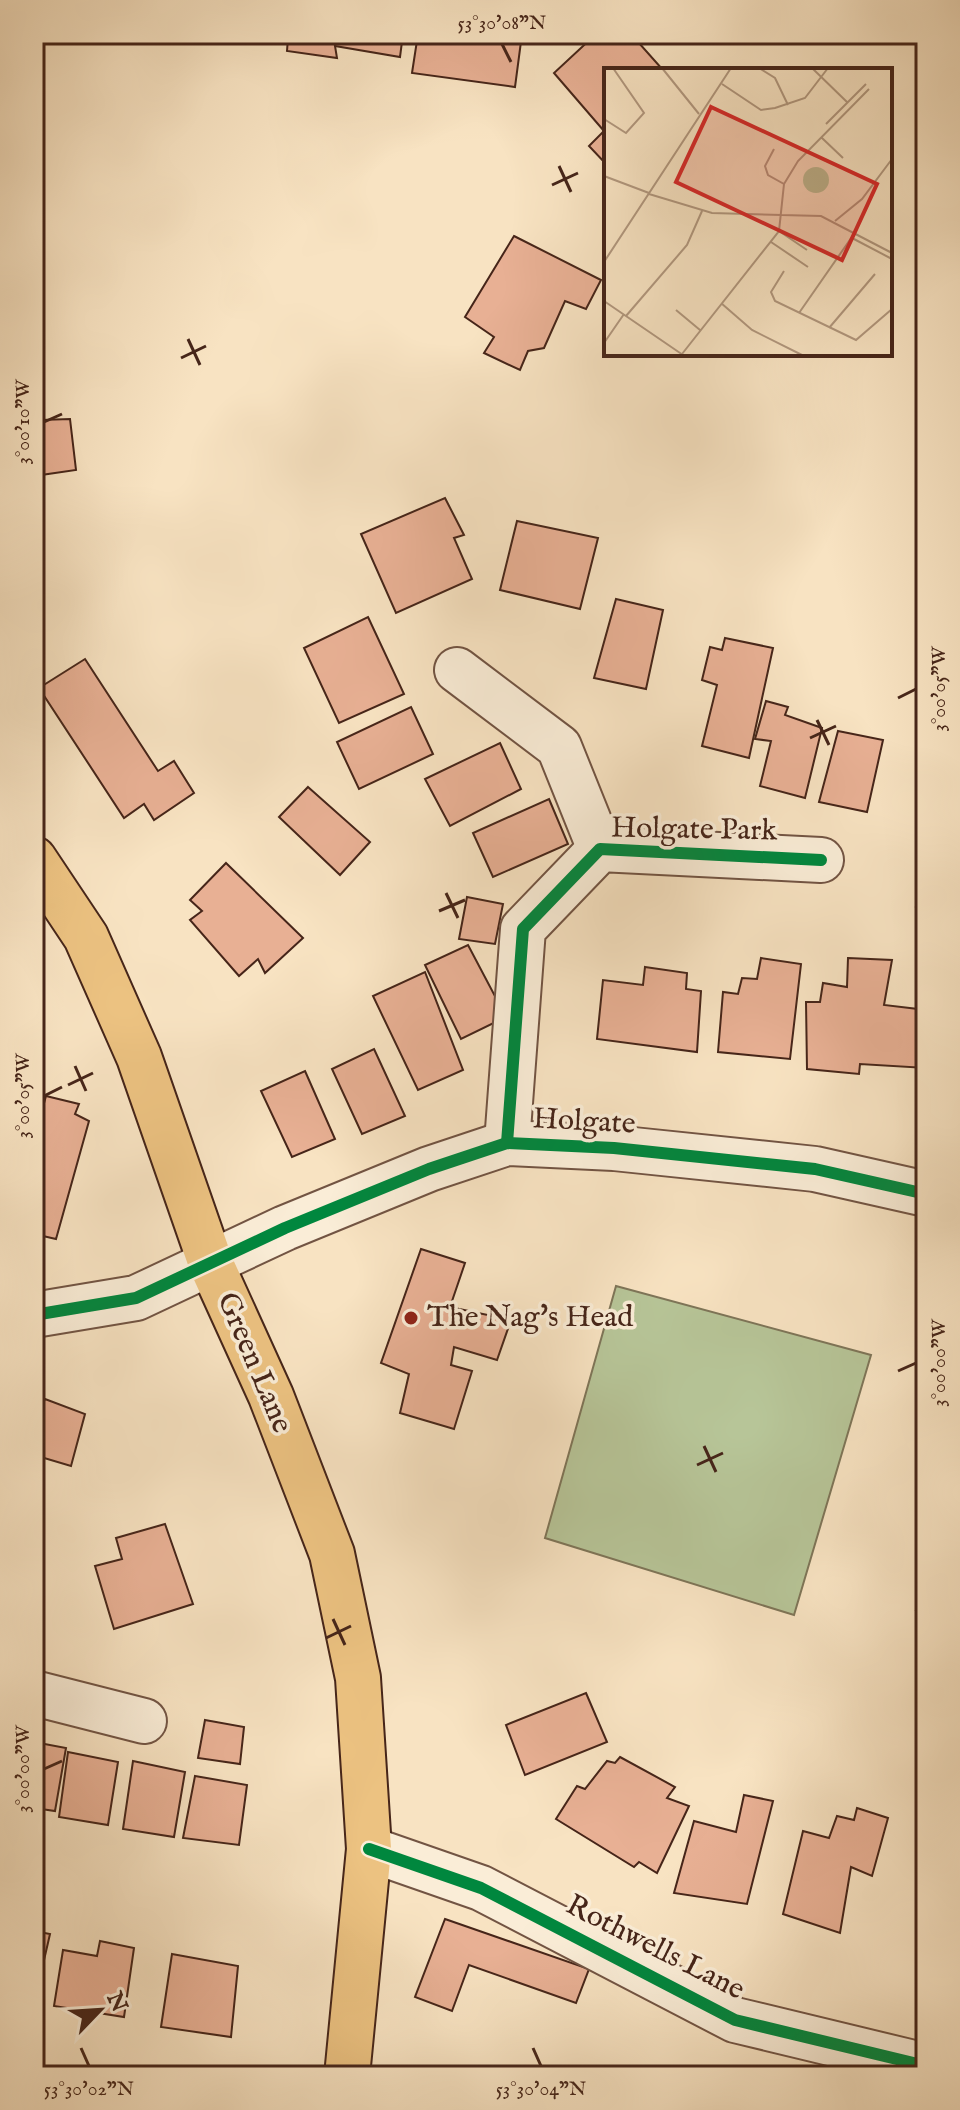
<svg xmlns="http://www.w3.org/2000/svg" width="960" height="2110" font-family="'IM FELL English',serif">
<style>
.green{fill:#b7c598;stroke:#7e7558;stroke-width:2}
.building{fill:#e8b094;stroke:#462519;stroke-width:2}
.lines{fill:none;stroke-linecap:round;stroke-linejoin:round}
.minor-casing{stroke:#725443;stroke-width:48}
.major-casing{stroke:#462519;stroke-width:48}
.minor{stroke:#faedd7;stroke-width:44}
.major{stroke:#ecc281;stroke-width:44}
.cycleway-casing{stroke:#faedd7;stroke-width:17}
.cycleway{stroke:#00873e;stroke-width:12}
.ticks{fill:none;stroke:#462519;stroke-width:3}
.poi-dot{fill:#8f2418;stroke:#faedd7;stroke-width:3}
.labels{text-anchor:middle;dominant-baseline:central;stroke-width:7;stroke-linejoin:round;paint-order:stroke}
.street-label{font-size:30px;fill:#462519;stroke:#faedd7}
.poi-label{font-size:30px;fill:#462519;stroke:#faedd7;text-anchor:start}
.inset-road{fill:none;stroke:#b1977e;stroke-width:2}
.view{fill:#d62828;fill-opacity:0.15;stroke:#d62828;stroke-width:4}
.inset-edge{fill:none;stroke:#462519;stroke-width:4}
.neatline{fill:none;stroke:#462519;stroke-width:3}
.ticks-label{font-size:20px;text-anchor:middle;fill:#462519}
</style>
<rect width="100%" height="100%" fill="#f8e3c2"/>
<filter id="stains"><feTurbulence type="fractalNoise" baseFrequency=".0025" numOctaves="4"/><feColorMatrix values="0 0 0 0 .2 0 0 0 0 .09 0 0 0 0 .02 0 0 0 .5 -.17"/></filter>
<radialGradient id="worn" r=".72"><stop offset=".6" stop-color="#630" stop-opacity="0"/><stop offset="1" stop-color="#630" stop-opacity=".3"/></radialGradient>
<polygon class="green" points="616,1286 871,1355 794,1615 545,1538"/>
<g class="building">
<polygon points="272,34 403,34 400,57 335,46 337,58 287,51 288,38 271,38"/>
<polygon points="418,34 522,34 515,87 412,73"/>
<polygon points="596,34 631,34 663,70 606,70 606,164 589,146 604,131 554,73"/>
<polygon points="514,236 601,280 586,309 565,301 544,348 528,351 520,370 484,353 494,337 465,317"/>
<polygon points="34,408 41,420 70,419 76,470 34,476"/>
<polygon points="445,498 464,535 454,538 472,579 396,613 361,534"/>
<polygon points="517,521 598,538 580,609 500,590"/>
<polygon points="616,599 663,610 646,689 594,678"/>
<polygon points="368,617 404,694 339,723 304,648"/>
<polygon points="725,638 773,648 749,758 702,746 717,685 702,680 710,647 722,650"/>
<polygon points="85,659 158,771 174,761 194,793 154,820 144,804 124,818 39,688"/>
<polygon points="766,701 788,707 785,715 822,728 805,798 760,786 771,741 755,739"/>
<polygon points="411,707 433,754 359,789 337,742"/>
<polygon points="838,731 883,740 867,812 819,802"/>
<polygon points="500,743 521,789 450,826 425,779"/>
<polygon points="308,787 370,842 340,875 279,817"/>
<polygon points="549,799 568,844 493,877 473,833"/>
<polygon points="226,863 303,938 265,973 258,959 239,976 190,920 202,911 190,900"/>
<polygon points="467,897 503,904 495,944 459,939"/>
<polygon points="926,897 926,918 916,907"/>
<polygon points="468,945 506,1017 461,1039 425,965"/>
<polygon points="761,958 801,964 790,1059 718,1052 723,992 738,994 742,978 757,979"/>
<polygon points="848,958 892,960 884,1005 926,1010 926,1068 860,1064 859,1074 807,1069 806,1002 820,1002 823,983 847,987"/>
<polygon points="645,967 687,973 686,989 701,991 697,1052 597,1039 603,980 643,985"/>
<polygon points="425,972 463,1070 418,1090 373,996"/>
<polygon points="374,1049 405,1116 362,1134 332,1069"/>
<polygon points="305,1071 335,1139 292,1157 261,1091"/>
<polygon points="46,1096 79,1104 75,1114 89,1121 56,1239 34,1234 34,1140"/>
<polygon points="421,1249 465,1263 450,1307 511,1320 497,1360 454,1347 451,1365 472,1371 454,1429 400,1413 409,1374 381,1363"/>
<polygon points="45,1399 85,1414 71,1466 34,1455 34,1401 43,1404"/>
<polygon points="165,1524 193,1604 114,1629 95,1566 122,1559 116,1538"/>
<polygon points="926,1582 926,1613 916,1610"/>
<polygon points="586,1693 607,1742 525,1775 506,1725"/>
<polygon points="205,1720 244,1727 240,1764 198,1758"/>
<polygon points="34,1742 66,1748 55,1811 34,1808"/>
<polygon points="68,1752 118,1762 108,1825 59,1817"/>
<polygon points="620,1757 675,1787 667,1798 689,1806 657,1873 639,1862 634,1867 556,1819 577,1786 585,1789 607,1761 615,1763"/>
<polygon points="133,1761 185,1772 174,1837 123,1829"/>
<polygon points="195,1776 247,1785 239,1845 183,1838"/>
<polygon points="744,1795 773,1801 747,1904 674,1893 694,1821 736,1832"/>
<polygon points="857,1808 888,1818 872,1876 851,1867 840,1933 783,1914 803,1831 829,1838 837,1816 854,1820"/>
<polygon points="445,1919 589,1969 576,2003 469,1965 452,2011 415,1997"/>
<polygon points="34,1931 50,1934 36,1995 34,1995"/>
<polygon points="100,1941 134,1948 124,2017 54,2006 63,1950 97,1956"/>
<polygon points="172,1954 238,1966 231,2037 161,2027"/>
</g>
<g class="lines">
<defs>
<g id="minor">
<polyline points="457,670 559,747 600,849"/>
<polyline points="507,1143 523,929 600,849 821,860"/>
<polyline points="34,1315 136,1298 285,1228 429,1169 507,1143 614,1148 815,1169 926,1194"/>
<polyline points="34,1693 144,1721"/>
<polyline points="369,1849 481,1888 735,2020 926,2066"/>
</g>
<polyline id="major" points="34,859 86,937 139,1057 211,1264 271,1396 332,1554 358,1678 369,1849 347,2076"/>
</defs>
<use href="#minor" class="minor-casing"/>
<use href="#major" class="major-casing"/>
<use href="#minor" class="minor"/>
<use href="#major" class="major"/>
<defs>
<g id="cycleway">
<polyline points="507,1143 523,929 600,849 821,860"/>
<polyline points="34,1315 136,1298 285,1228 429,1169 507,1143 614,1148 815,1169 926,1194"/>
<polyline points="369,1849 481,1888 735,2020 926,2066"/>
</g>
</defs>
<use href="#cycleway" class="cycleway-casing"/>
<use href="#cycleway" class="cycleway"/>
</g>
<path class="ticks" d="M 502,44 L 511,62M 559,166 L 571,192M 552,185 L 578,173M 188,339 L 200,365M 181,358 L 206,346M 44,422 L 62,414M 898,698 L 916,689M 817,720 L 829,745M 810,738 L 836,726M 446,893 L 458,918M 439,911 L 465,900M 75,1066 L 86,1091M 68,1085 L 93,1073M 44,1096 L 62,1087M 898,1371 L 916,1363M 704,1446 L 716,1472M 697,1465 L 723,1453M 333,1619 L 345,1645M 326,1638 L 351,1626M 44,1769 L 62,1761M 81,2048 L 89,2066M 533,2048 L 541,2066"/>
<circle class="poi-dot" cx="411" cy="1318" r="8"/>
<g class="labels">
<g class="street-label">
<text transform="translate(694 830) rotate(1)">Holgate Park</text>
<text transform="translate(584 1122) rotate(3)">Holgate</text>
<text transform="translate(254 1363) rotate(67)">Green Lane</text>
<text transform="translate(655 1948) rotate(27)">Rothwells Lane</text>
</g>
<g class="poi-label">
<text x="427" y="1318">The Nag's Head</text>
</g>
</g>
<g transform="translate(604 68)">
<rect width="288" height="288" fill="#f8e3c2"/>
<path d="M199 112a13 13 0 1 1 26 0a13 13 0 1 1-26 0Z" fill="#b7c598"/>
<path class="inset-road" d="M 58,0 L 95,46M 155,0 L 171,10 L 184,37M 208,0 L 244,35M 118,16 L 157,42 L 171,40 L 201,30 L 224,0M 0,51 L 22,65 L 40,45 L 9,0M 222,56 L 262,16M 218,70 L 239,90M 170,81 L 161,98 L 164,107 L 180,116M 0,108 L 45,125M 45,126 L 108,145 L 217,148 L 288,185M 231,153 L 258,131 L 288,91M 175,163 L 203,182M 248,170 L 288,191M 167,174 L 204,199M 0,194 L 127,0M 180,203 L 167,224 L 171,233 L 252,272 L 288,241M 0,233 L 79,287M 117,235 L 148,262 L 200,288M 72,242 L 96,262M 195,245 L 250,166M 22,248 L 83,177 L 98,143M 225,260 L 271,206M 0,275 L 20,246M 78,286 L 175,163 L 180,116 L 194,93 L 265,21"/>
<path class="view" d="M 107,39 L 273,116 L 238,192 L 72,114 Z"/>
<rect width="288" height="288" class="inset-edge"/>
</g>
<rect width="960" height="2110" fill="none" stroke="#f8e3c2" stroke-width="88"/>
<g transform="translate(100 2010) rotate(65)" stroke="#faedd7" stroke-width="6" paint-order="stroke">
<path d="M0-6L14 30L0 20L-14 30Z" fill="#462519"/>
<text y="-12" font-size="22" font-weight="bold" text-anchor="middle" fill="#462519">N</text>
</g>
<rect x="44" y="44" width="872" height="2022" class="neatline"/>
<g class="ticks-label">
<text x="502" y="29">53°30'08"N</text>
<text transform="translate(22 422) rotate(-90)" y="7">3°00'10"W</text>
<text transform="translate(938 689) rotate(-90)" y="7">3°00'05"W</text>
<text transform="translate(22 1096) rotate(-90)" y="7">3°00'05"W</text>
<text transform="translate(938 1363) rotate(-90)" y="7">3°00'00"W</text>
<text transform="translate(22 1769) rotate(-90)" y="7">3°00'00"W</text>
<text x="89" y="2095">53°30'02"N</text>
<text x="541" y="2095">53°30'04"N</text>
</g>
<rect width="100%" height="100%" filter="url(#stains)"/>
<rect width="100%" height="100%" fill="url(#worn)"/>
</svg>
